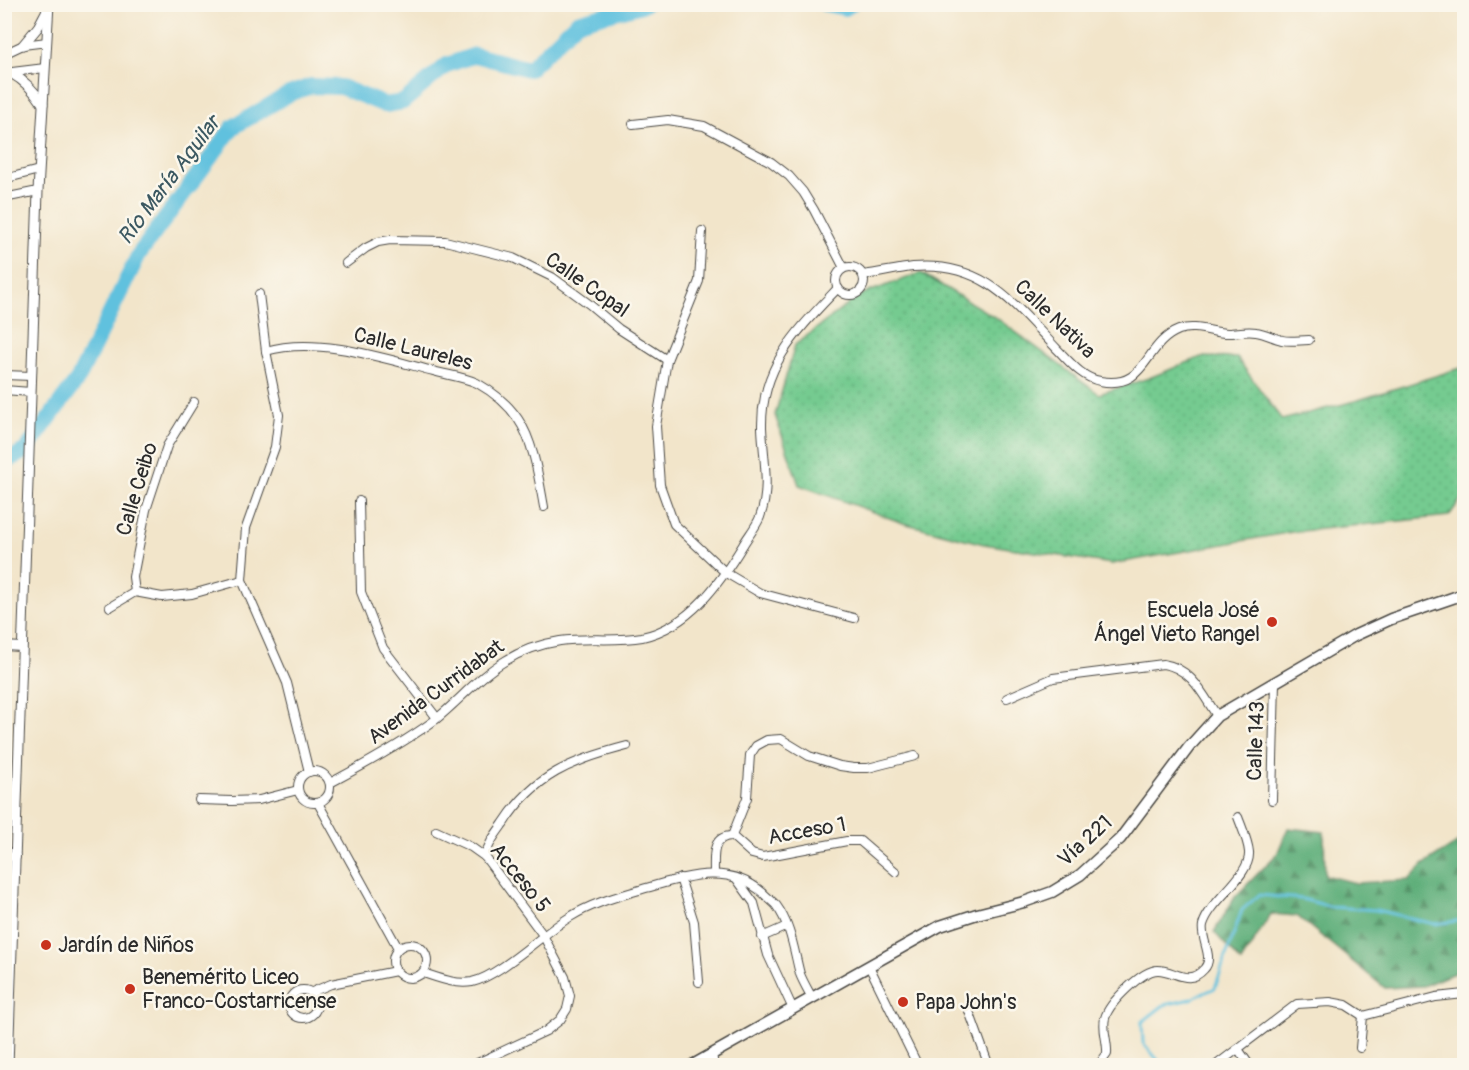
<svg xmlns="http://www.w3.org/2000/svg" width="1469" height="1070" font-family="Pangolin,sans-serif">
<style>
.grass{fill:url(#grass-dots);stroke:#507b5e;stroke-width:1.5}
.forest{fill:url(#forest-firs);stroke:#456d52;stroke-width:1.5}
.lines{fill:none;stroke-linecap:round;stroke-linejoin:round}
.stream{stroke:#60c1de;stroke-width:3}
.river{stroke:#60c1de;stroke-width:16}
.minor-casing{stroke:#494743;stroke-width:10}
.tertiary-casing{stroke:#494743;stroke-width:11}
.secondary-casing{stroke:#494743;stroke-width:13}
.minor{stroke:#fff;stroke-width:8}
.tertiary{stroke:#fff;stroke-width:9}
.secondary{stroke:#fff;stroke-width:10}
.poi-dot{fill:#c8321e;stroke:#fbf7ec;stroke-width:2}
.labels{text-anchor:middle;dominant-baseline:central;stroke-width:5;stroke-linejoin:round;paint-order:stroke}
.street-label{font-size:21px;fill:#2b2b2b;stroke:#fbf7ec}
.poi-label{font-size:21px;fill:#2b2b2b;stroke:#fbf7ec;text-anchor:start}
.water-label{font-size:22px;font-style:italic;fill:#3b5861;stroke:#fbf7ec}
</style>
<defs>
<pattern id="grass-dots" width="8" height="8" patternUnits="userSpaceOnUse" patternTransform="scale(1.5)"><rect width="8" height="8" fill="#74cb90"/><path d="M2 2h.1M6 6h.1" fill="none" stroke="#65ae7c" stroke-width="1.8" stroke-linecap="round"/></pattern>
<pattern id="forest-firs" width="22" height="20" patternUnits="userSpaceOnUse" patternTransform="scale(1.5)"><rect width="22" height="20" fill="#5faf7a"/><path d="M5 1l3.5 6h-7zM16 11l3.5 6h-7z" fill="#4f8f64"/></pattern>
</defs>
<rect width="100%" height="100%" fill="#fbf7ec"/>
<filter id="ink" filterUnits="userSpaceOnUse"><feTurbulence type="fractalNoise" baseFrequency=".0167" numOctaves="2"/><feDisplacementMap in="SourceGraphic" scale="12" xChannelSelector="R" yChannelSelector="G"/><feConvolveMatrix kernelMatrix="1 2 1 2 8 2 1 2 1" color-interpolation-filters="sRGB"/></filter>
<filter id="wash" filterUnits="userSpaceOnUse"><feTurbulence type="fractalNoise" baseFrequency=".008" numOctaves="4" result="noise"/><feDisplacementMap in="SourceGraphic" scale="24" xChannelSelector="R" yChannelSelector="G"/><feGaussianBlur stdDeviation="1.35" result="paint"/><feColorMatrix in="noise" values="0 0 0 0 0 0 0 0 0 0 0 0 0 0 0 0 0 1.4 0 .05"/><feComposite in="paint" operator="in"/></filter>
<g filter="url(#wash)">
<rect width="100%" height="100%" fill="#f2e5ca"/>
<polygon class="grass" points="921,273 998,319 1099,394 1149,378 1201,357 1237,358 1282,420 1355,401 1464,367 1464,495 1449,516 1292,532 1112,564 984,544 903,523 799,485 775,415 795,345 860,295"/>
<polygon class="forest" points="1288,828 1324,832 1325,875 1356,883 1409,880 1424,864 1463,839 1464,969 1423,986 1385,988 1297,916 1271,914 1241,962 1214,932 1235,897 1277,854"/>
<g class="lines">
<polyline class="stream" points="1163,1066 1143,1043 1142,1022 1164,1005 1191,999 1215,988 1242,910 1259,895 1302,899 1332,907 1376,910 1435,924 1464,920"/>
<g class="river">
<polyline points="825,4 845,8 851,4"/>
<polyline points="4,463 26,450 78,379 139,254 233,127 289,94 311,86 341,87 385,105 403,102 447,65 475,55 529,69 577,22 645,4"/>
</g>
</g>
</g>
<g filter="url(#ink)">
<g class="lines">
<defs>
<g id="minor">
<polyline points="4,54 23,45 47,42"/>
<polyline points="4,73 45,68"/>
<polyline points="633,124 668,120 704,126 771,162 789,176 803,192 814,210 844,268"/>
<polyline points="4,179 39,170"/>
<polyline points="4,198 38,191"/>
<polyline points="702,231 699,281 667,360 656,426 660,485 674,524 726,573 760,593 854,618"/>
<polyline points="346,263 366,248 378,242 390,240 445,241 513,258 552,277 589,304 619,329 667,360"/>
<circle cx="850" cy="281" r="14"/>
<path d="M 863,275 C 880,273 896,269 913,267 C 984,261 1013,303 1057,349 C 1069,361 1082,378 1100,381 C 1148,390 1143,344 1179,330 C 1196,324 1212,333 1228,333 C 1237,333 1247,330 1256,332 C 1265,333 1273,338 1282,340 C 1290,342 1300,340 1309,340"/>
<polyline points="259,294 266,351 279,415 275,447 246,528 242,580 287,683 309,772"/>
<path d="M 266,351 C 316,336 383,358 433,371 C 447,375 464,377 477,383 C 493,392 508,404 518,419 C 534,442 539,480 544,507"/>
<polyline points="4,375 32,376"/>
<polyline points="4,390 31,392"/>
<polyline points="359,501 361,592 383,648 437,718"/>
<polyline points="135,592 133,577 146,510 167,446 194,402"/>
<polyline points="110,607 135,592 162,597 192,594 242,580"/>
<polyline points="4,646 22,647"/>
<path d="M 1007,698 L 1053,678 L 1163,664 C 1191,668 1202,693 1217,716"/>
<circle cx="314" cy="787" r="16"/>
<path d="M 330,783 C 366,764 402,744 435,720 C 459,701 478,677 505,661 C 521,651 541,644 560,641 C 587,637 615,642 642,637 C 689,627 720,583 743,545 C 748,536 756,527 760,517 C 771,488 763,457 762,427 C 761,365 798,330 838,288"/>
<polyline points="199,800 232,801 259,800 298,790"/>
<polyline points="1272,800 1275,682"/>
<polyline points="318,803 398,948"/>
<polyline points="436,831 471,847 485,857 543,935 565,977 570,996 567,1009 560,1020 546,1031 471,1066"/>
<polyline points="732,836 747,798 750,755 756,746 767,740 781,739 809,756 840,766 854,768 868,768 915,756"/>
<polyline points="4,856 16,857"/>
<path d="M 485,857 C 488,844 495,835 503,824 C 534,775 573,760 627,746"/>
<path d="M 714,873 C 714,857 711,836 732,836 L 752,854 L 763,857 L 847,841 L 860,841 L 896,872"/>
<polyline points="680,878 694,922 699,982"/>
<polyline points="736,878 754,903 768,955 793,1009"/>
<polyline points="762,937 787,926"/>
<circle cx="410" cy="961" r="17"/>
<polyline points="869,966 918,1066"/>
<path d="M 423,973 C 439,978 455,985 472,982 C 500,976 543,933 570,917 C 594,902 620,896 646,888 C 686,877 728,862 763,893 C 767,897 772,901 776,905 C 791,925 794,951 800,974 C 803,982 808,990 812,998"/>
<circle cx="303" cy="1004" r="14"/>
<polyline points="312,992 331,984 396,971"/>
<polyline points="969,1011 989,1066"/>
<polyline points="1360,1048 1363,1016 1436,997 1464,994"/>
<polyline points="1238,1049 1250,1066"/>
<polyline points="712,1054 714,1066"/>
<path d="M 1098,1066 L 1107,1054 C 1108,1042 1102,1030 1105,1018 C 1109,1003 1142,970 1158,970 C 1175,970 1188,987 1204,969 C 1215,958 1200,939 1203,925 C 1210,900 1251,876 1249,852 C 1248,841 1242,828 1238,817"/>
<polyline points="1215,1066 1297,1004 1330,1002 1346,1005 1363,1016"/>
</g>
<g id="tertiary">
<polyline points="23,45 38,27 47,10"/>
<path d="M 11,73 C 25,81 34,90 43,104"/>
<polyline points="8,1066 38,191 49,4"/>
</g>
<polyline id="secondary" points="691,1066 940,926 977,914 1024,902 1052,892 1080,875 1120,839 1189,747 1217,716 1356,635 1391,619 1464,594"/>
</defs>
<use href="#minor" class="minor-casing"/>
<use href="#tertiary" class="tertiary-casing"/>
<use href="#secondary" class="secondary-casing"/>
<use href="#minor" class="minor"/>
<use href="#tertiary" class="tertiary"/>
<use href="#secondary" class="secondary"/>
</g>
</g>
<g class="poi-dot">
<circle cx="1272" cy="622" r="6"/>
<circle cx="46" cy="945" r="6"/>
<circle cx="130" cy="989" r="6"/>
<circle cx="903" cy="1002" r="6"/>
</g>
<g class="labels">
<g class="street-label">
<text transform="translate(587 285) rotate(35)">Calle Copal</text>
<text transform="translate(1055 319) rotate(44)">Calle Nativa</text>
<text transform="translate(413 349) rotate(14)">Calle Laureles</text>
<text transform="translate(137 489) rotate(-73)">Calle Ceibo</text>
<text transform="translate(436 692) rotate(-36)">Avenida Curridabat</text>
<text transform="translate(1256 741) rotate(-88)">Calle 143</text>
<text transform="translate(807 831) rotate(-10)">Acceso 1</text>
<text transform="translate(1085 841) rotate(-42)">Vía 221</text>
<text transform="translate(520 878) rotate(51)">Acceso 5</text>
</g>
<g class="poi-label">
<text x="1260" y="610" text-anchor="end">Escuela José<tspan x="1260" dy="24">Ángel Vieto Rangel</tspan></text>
<text x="58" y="945">Jardín de Niños</text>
<text x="142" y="977">Benemérito Liceo<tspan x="142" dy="24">Franco-Costarricense</tspan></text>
<text x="915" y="1002">Papa John's</text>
</g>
<g class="water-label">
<text transform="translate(169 180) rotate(-53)">Río María Aguilar</text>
</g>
</g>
<rect width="1469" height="1070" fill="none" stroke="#fbf7ec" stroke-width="24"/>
</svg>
